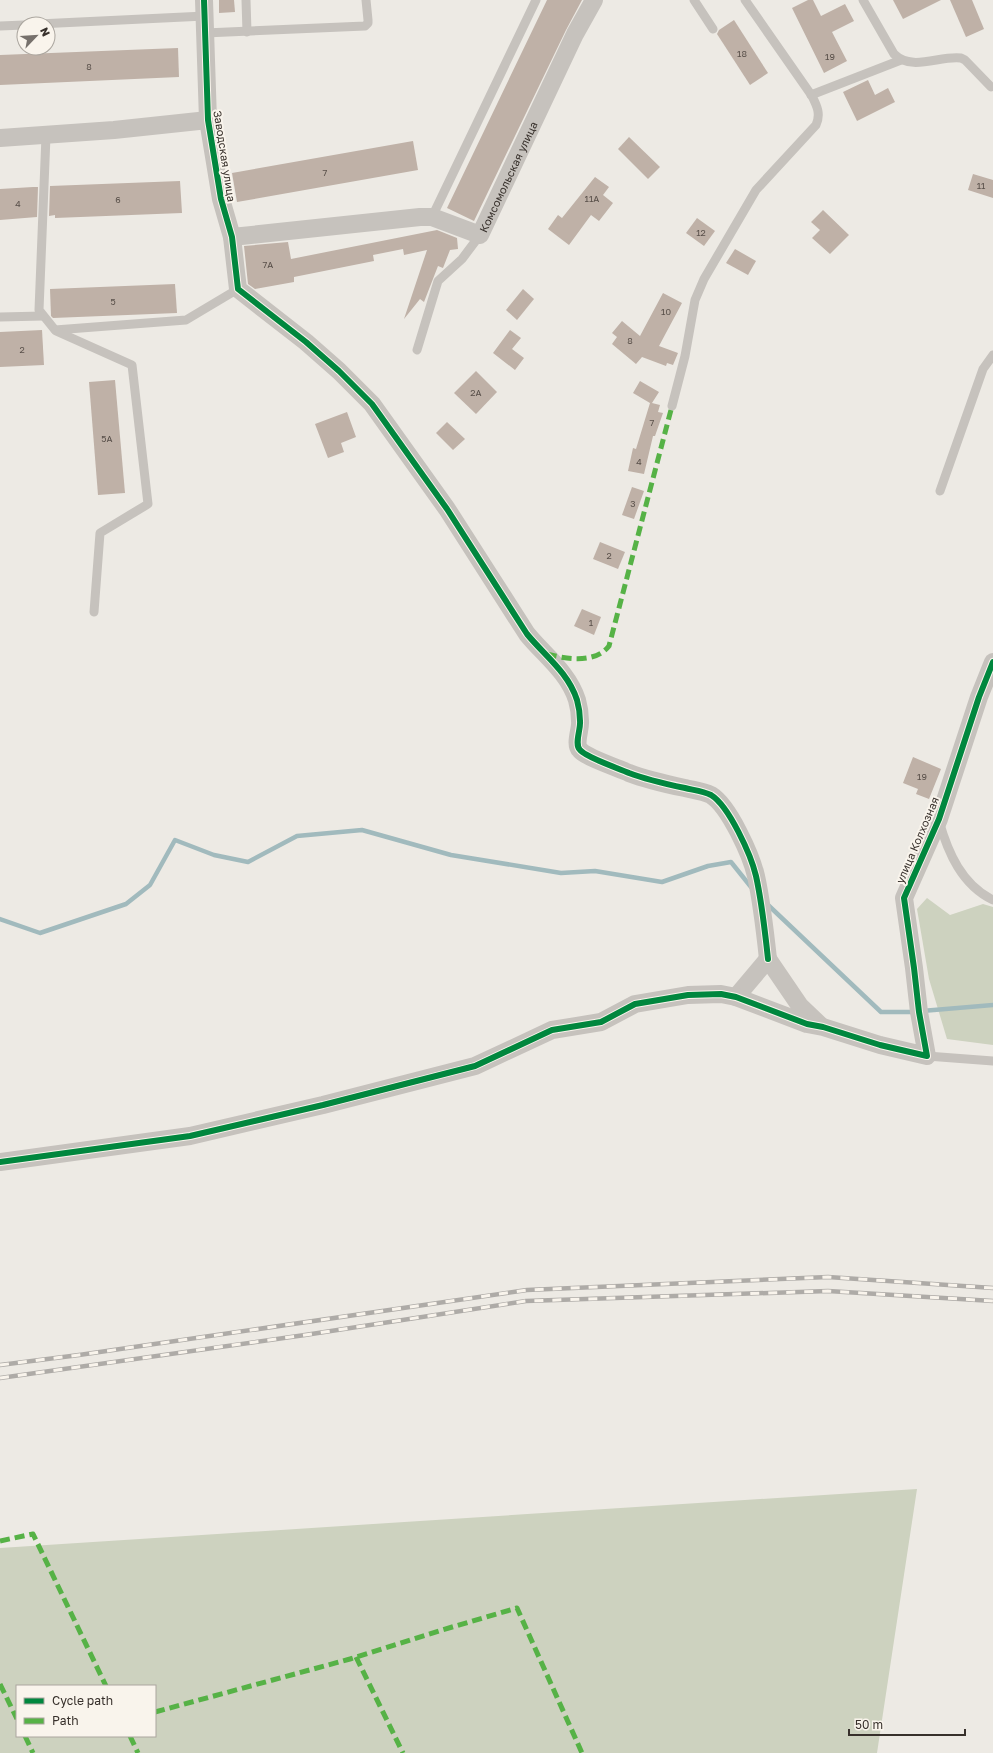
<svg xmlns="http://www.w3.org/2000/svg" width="993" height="1753" font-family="'Golos Text',sans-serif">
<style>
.green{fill:#cdd2bf;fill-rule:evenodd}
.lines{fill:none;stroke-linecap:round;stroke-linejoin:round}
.stream{stroke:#a1babd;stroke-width:4.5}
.building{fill:#bfb1a7}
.lane{stroke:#c6c2bd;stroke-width:9}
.street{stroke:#c6c2bd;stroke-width:18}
.rail-casing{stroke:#aeaba7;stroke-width:4.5}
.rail{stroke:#f9f4ec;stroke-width:3;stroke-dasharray:9;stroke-linecap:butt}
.quiet{stroke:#56b246;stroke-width:5;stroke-dasharray:10 5;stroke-linecap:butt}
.cycleway-casing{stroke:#f9f4ec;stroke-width:8}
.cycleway{stroke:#00873e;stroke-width:6}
.labels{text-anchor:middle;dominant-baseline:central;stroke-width:4;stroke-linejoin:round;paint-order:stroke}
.number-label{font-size:9px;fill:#59504a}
.street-label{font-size:11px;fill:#37302b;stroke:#f9f4ec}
</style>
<rect width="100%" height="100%" fill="#edeae4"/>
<g class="green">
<polygon points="927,898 950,915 983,904 993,907 993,1045 947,1039 929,979 917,909"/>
<path d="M 917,1489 L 877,1753 L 0,1753 L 0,1548 ZM 17,1686 L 155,1686 L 155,1736 L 17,1736 Z"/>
</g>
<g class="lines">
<g class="stream">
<polyline points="767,904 881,1012 914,1012"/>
<polyline points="0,919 40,933 126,904 150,885 175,840 214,855 248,862 297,836 362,830 451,855 561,873 595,871 662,882 708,866 731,862 751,887"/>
<polyline points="922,1011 993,1005"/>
</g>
</g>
<g class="building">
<polygon points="219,0 234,0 235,12 219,13"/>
<polygon points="547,0 582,0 566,30 474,221 447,208"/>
<polygon points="808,0 813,0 821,16 845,4 854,21 832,32 847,61 824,73 792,8"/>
<polygon points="893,0 941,0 903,19"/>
<polygon points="950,0 972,0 984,29 966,37"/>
<polygon points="734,20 768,73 750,85 717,34 719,30"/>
<polygon points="178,48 179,77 0,85 0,55"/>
<polygon points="868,80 875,95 888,88 895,102 857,121 843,92"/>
<polygon points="629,137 660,167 648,179 618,149"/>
<polygon points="413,141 418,170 237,202 232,173"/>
<polygon points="973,174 993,180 993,198 968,190"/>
<polygon points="595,177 609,187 603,195 613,203 599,221 591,215 569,245 548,229 558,215 562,218"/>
<polygon points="180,181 182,213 55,218 55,215 49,216 50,186"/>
<polygon points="33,187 38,187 37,217 0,220 0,189"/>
<polygon points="823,210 849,235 830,254 812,238 820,230 811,222"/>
<polygon points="697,218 715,231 704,246 686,233"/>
<polygon points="437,230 457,238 458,249 450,250 443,268 438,266 424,302 420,299 404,319 427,250 404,255 403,249 373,255 374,261 294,277 294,282 255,289 248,284 244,246 288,242 291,259"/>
<polygon points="735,249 756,261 748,275 726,263"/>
<polygon points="175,284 177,313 53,318 51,316 50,289"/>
<polygon points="523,289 534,299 517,320 506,310"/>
<polygon points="663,293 682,303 659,346 678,353 673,365 667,363 666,366 642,357 636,364 612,344 617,337 612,333 622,321 640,336"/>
<polygon points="42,330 44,365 0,367 0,332"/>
<polygon points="510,330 521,338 512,349 524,358 515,370 493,353"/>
<polygon points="476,371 497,392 476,414 454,393"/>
<polygon points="115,380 125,493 98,495 89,382"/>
<polygon points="640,381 659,392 652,403 660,405 658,412 663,413 655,436 653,436 644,474 628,471 633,448 636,449 650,403 633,393"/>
<polygon points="347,412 356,437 341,443 344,452 328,458 315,424"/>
<polygon points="447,422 465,439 453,450 436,433"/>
<polygon points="632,487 644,491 634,519 622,515"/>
<polygon points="600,542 625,552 618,569 593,559"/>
<polygon points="582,609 601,617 594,635 574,626"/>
<polygon points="913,757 941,769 929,799 916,794 918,789 903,783"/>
</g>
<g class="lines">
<g class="lane">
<polyline points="246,0 247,32"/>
<polyline points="694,0 713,29"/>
<path d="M 863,0 L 894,54 C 912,72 940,55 961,58 L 965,60 L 991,87"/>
<polyline points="38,24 205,16"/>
<polyline points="0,26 24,25"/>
<polyline points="205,33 365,26 368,23 368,20 366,0"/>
<polyline points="811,95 901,60"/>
<polyline points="46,136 39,310 55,330 186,320 238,289"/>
<polyline points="432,217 536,0"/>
<polyline points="0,317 43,316"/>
<polyline points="56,331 132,365 148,504 100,533 94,612"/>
<polyline points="417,350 438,281 462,259 480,235"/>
<path d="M 672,406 L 685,356 L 695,300 L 704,279 L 756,190 L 816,125 C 821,114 817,106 812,96 L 745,0"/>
<polyline points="940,491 983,369 993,355"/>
<path d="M 939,821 C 948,853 962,885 993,900"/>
<polyline points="927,1056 993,1061"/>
</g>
<g class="street">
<path d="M 204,0 L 208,120 L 221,199 L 232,237 L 238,289 L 306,342 L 339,371 L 372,404 L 447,509 L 527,634 C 544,655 568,672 577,700 C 579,707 580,714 580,721 C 581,729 574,744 580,750 C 587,758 618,768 629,773 C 647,780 666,784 685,788 C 693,790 703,791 711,795 C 729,806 751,855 756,876 C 762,903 765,931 768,959"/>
<polyline points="0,138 114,130 208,120"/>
<path id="s1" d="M 232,237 L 420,217 L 432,217 L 480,235 L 575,34 L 594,0"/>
<polyline points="736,997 768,959 800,1006 821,1026"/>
<polyline points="0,1162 190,1136 323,1105 475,1066 552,1030 601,1022 635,1004 688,995 721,994 736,997 807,1024 823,1027 880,1045 927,1056 919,1012 914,968 904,898 939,819 979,697 993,662"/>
</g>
<defs>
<g id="rail">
<polyline points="0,1365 79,1355 527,1290 828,1277 993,1288"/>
<polyline points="0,1378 305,1335 526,1301 828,1291 993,1301"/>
</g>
</defs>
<use href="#rail" class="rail-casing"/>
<use href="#rail" class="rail"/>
<g class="quiet">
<path d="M 547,654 C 566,659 595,664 609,646 L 672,406"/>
<polyline points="0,1541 33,1534 106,1686"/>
<polyline points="356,1657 403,1753"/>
<polyline points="0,1684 17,1719"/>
<polyline points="155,1712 350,1659 442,1630 517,1608 582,1753"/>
<polyline points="25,1736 33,1753"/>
<polyline points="130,1736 138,1753"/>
</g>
<defs>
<g id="cycleway">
<path d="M 204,0 L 208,120 L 221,199 L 232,237 L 238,289 L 306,342 L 339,371 L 372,404 L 447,509 L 527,634 C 544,655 568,672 577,700 C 579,707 580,714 580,721 C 581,729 574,744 580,750 C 587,758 618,768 629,773 C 647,780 666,784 685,788 C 693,790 703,791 711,795 C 729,806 751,855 756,876 C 762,903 765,931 768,959"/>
<polyline points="0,1162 190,1136 323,1105 475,1066 552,1030 601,1022 635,1004 688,995 721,994 736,997 807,1024 823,1027 880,1045 927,1056 919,1012 914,968 904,898 939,819 979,697 993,662"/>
</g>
</defs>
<use href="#cycleway" class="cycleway-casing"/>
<use href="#cycleway" class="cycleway"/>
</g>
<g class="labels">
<g class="number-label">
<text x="742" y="53">18</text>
<text x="830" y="56">19</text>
<text x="89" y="66">8</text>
<text x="325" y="172">7</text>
<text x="981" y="185">11</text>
<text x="592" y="198">11А</text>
<text x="118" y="199">6</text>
<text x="18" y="203">4</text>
<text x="701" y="232">12</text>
<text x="268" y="264">7А</text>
<text x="113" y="301">5</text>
<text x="666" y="311">10</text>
<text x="630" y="340">8</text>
<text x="22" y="349">2</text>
<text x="476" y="392">2А</text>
<text x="652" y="422">7</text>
<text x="107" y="438">5А</text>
<text x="639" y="461">4</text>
<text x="633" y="503">3</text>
<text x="609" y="555">2</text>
<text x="591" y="622">1</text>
<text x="922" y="776">19</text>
</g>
<g class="street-label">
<text transform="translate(225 156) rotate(81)">Заводская улица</text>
<text stroke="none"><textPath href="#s1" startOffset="317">Комсомольская улица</textPath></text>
<text transform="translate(917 840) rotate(-67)">улица Колхозная</text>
</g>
</g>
<rect x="16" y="1685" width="140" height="52" fill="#f9f4ec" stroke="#aba69f"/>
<rect x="24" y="1698" width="20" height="6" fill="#00873e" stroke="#aba69f"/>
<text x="52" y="1705" font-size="12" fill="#37302b">Cycle path</text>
<rect x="24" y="1718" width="20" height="6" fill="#56b246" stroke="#aba69f"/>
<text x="52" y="1725" font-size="12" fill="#37302b">Path</text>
<g transform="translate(36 36) rotate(65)"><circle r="19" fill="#f9f4ec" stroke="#aba69f"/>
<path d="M0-3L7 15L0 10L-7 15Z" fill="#77716c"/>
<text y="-6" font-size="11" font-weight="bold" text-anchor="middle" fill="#37302b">N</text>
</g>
<path d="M849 1729v6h116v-6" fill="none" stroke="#37302b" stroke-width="2"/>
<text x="855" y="1729" font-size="12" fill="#37302b" stroke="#f9f4ec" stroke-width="3" paint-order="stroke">50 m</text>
</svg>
